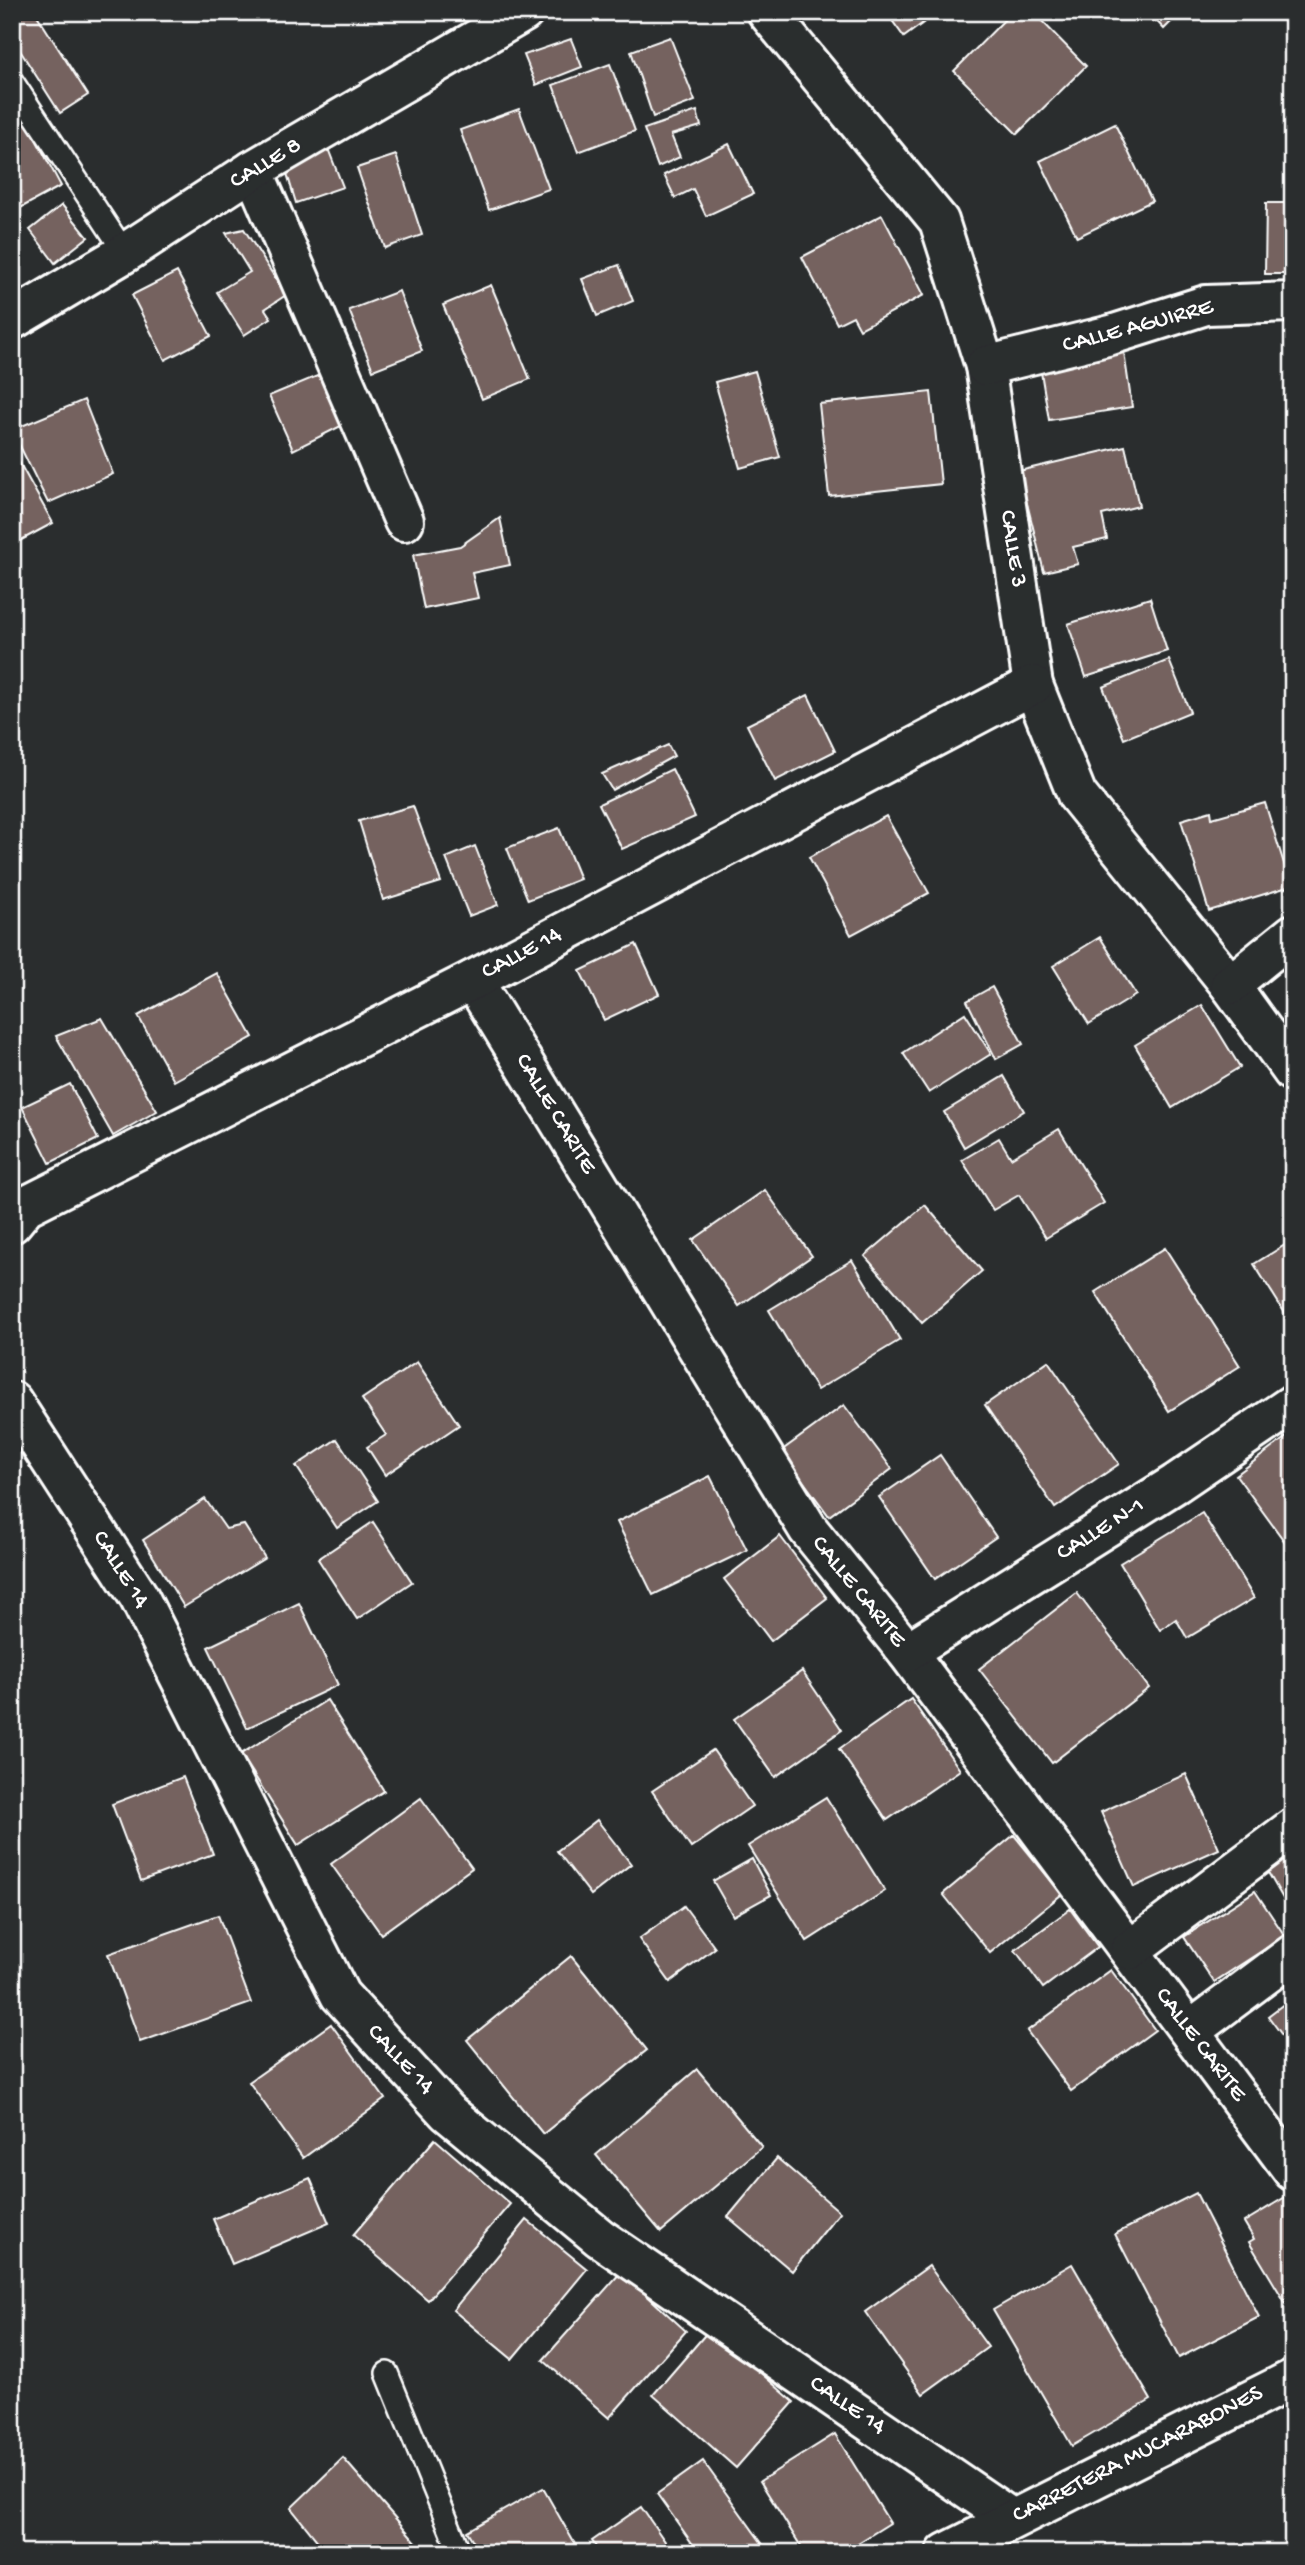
<svg xmlns="http://www.w3.org/2000/svg" width="1305" height="2565" font-family="'Gochi Hand',sans-serif">
<style>
.building{fill:#74625e;stroke:#fff;stroke-width:2}
.lines{fill:none;stroke-linecap:round;stroke-linejoin:round}
.service-casing{stroke:#fff;stroke-width:26}
.minor-casing{stroke:#fff;stroke-width:44}
.tertiary-casing{stroke:#fff;stroke-width:44}
.service{stroke:#2a2d2e;stroke-width:21}
.minor{stroke:#2a2d2e;stroke-width:38}
.tertiary{stroke:#2a2d2e;stroke-width:38}
.labels{text-anchor:middle;dominant-baseline:central;stroke-width:5;stroke-linejoin:round;paint-order:stroke}
.street-label{font-size:24px;fill:#fff;stroke:#2a2d2e}
</style>
<rect width="100%" height="100%" fill="#2a2d2e"/>
<filter id="ink" filterUnits="userSpaceOnUse"><feTurbulence type="fractalNoise" baseFrequency=".0143" numOctaves="2"/><feDisplacementMap in="SourceGraphic" scale="14" xChannelSelector="R" yChannelSelector="G"/><feConvolveMatrix kernelMatrix="1 2 1 2 8 2 1 2 1" color-interpolation-filters="sRGB"/></filter>
<g filter="url(#ink)">
<g class="building">
<polygon points="23,12 35,12 88,95 60,113 12,38 12,19"/>
<polygon points="818,12 832,12 823,19"/>
<polygon points="886,12 938,12 904,37"/>
<polygon points="1012,12 1033,12 1086,66 1017,134 954,71"/>
<polygon points="1148,12 1181,12 1164,29"/>
<polygon points="670,37 695,101 653,117 631,51"/>
<polygon points="571,39 582,67 536,85 524,55"/>
<polygon points="610,64 635,131 578,152 553,85"/>
<polygon points="519,109 549,189 489,210 460,130"/>
<polygon points="697,111 701,126 671,135 680,157 658,167 644,129"/>
<polygon points="22,113 61,186 13,212 12,118"/>
<polygon points="1115,124 1152,201 1077,237 1040,161"/>
<polygon points="729,144 753,194 706,216 693,189 675,198 664,175"/>
<polygon points="327,146 343,187 296,203 285,167"/>
<polygon points="396,155 422,235 385,248 357,168"/>
<polygon points="1266,203 1293,203 1293,274 1265,274"/>
<polygon points="62,205 88,237 55,263 30,230"/>
<polygon points="882,215 924,295 860,329 853,316 837,324 802,257"/>
<polygon points="244,229 286,295 265,309 271,318 244,335 217,292 250,272 226,233"/>
<polygon points="619,265 633,301 597,316 582,279"/>
<polygon points="177,272 211,336 165,360 132,295"/>
<polygon points="491,285 530,379 482,399 443,305"/>
<polygon points="399,291 422,351 373,370 349,310"/>
<polygon points="1124,352 1132,407 1049,420 1040,366"/>
<polygon points="334,369 353,420 293,450 269,396"/>
<polygon points="755,371 780,457 740,468 715,382"/>
<polygon points="931,392 941,484 829,496 819,404"/>
<polygon points="84,400 113,474 48,503 12,430"/>
<polygon points="1125,446 1139,506 1102,515 1107,539 1073,547 1078,564 1044,572 1019,471"/>
<polygon points="19,462 53,523 12,545 12,466"/>
<polygon points="500,518 510,565 472,573 478,598 424,609 413,555 460,546"/>
<polygon points="1150,598 1167,651 1086,677 1068,624"/>
<polygon points="1169,660 1190,712 1124,739 1103,687"/>
<polygon points="808,695 835,751 775,781 747,725"/>
<polygon points="668,745 674,756 612,790 602,774"/>
<polygon points="672,769 695,817 622,849 599,804"/>
<polygon points="1265,803 1291,886 1209,911 1181,820 1211,811 1212,818"/>
<polygon points="413,806 441,882 383,900 359,821"/>
<polygon points="886,816 929,893 851,935 809,857"/>
<polygon points="559,828 580,879 528,900 507,848"/>
<polygon points="475,846 498,905 469,916 446,858"/>
<polygon points="1100,937 1136,995 1089,1024 1053,966"/>
<polygon points="636,944 659,994 604,1020 580,971"/>
<polygon points="217,973 253,1037 174,1081 138,1016"/>
<polygon points="992,987 1023,1044 996,1059 967,1001"/>
<polygon points="1202,1005 1240,1067 1172,1108 1135,1045"/>
<polygon points="965,1013 991,1054 929,1093 903,1053"/>
<polygon points="102,1018 157,1111 113,1136 56,1036"/>
<polygon points="1004,1076 1024,1111 964,1147 944,1112"/>
<polygon points="70,1084 98,1139 50,1163 22,1107"/>
<polygon points="1059,1129 1104,1203 1046,1238 1019,1195 993,1210 962,1160 999,1138 1011,1158"/>
<polygon points="765,1190 812,1256 739,1306 693,1240"/>
<polygon points="925,1205 982,1271 922,1323 865,1256"/>
<polygon points="1293,1240 1293,1326 1254,1264"/>
<polygon points="1165,1248 1240,1366 1169,1411 1095,1292"/>
<polygon points="852,1260 900,1340 817,1390 769,1310"/>
<polygon points="1048,1361 1119,1464 1055,1508 985,1405"/>
<polygon points="417,1362 459,1425 385,1475 367,1447 386,1435 362,1399"/>
<polygon points="844,1405 892,1469 829,1516 781,1451"/>
<polygon points="1293,1432 1293,1553 1236,1475"/>
<polygon points="337,1439 378,1501 337,1528 296,1466"/>
<polygon points="940,1455 996,1537 935,1579 879,1497"/>
<polygon points="710,1476 747,1550 653,1595 617,1522"/>
<polygon points="205,1499 226,1529 244,1525 265,1558 184,1607 143,1540"/>
<polygon points="1202,1513 1254,1598 1187,1638 1176,1619 1160,1630 1120,1563"/>
<polygon points="373,1522 412,1582 357,1619 318,1559"/>
<polygon points="780,1536 827,1598 771,1641 724,1579"/>
<polygon points="1077,1593 1149,1688 1052,1763 979,1669"/>
<polygon points="299,1603 338,1685 247,1728 208,1647"/>
<polygon points="802,1671 842,1730 775,1777 734,1719"/>
<polygon points="911,1699 960,1770 887,1820 839,1749"/>
<polygon points="327,1700 384,1791 298,1845 241,1754"/>
<polygon points="713,1750 752,1806 691,1848 652,1791"/>
<polygon points="1186,1774 1219,1849 1134,1887 1101,1812"/>
<polygon points="183,1777 213,1854 141,1881 112,1804"/>
<polygon points="826,1797 885,1891 807,1941 748,1846"/>
<polygon points="421,1798 472,1868 381,1934 331,1864"/>
<polygon points="597,1820 631,1864 591,1895 557,1851"/>
<polygon points="1014,1835 1062,1894 990,1953 943,1894"/>
<polygon points="1293,1851 1293,1916 1265,1867"/>
<polygon points="752,1859 771,1895 733,1916 713,1881"/>
<polygon points="1255,1891 1285,1936 1214,1982 1184,1937"/>
<polygon points="684,1906 715,1948 670,1982 639,1939"/>
<polygon points="1070,1909 1098,1947 1043,1988 1015,1950"/>
<polygon points="218,1915 251,2003 140,2042 108,1954"/>
<polygon points="571,1956 647,2050 543,2134 467,2040"/>
<polygon points="1111,1970 1155,2030 1071,2091 1027,2031"/>
<polygon points="1293,1997 1293,2050 1268,2016"/>
<polygon points="331,2024 385,2099 303,2158 249,2082"/>
<polygon points="697,2069 762,2147 661,2232 596,2155"/>
<polygon points="435,2139 510,2204 428,2300 353,2235"/>
<polygon points="777,2158 840,2212 792,2271 728,2217"/>
<polygon points="310,2178 329,2223 232,2264 213,2219"/>
<polygon points="1196,2193 1259,2317 1179,2358 1115,2234"/>
<polygon points="1292,2193 1293,2304 1288,2307 1249,2242 1254,2239 1244,2222"/>
<polygon points="527,2220 587,2269 512,2359 453,2310"/>
<polygon points="1072,2264 1151,2400 1072,2446 993,2310"/>
<polygon points="929,2266 988,2347 923,2394 865,2312"/>
<polygon points="621,2272 686,2331 609,2418 543,2360"/>
<polygon points="710,2329 794,2402 736,2468 653,2395"/>
<polygon points="835,2434 890,2523 842,2553 805,2553 760,2481"/>
<polygon points="343,2458 417,2543 406,2553 327,2553 291,2508"/>
<polygon points="703,2461 769,2553 699,2553 657,2494"/>
<polygon points="543,2488 580,2553 480,2553 467,2531"/>
<polygon points="641,2507 673,2553 600,2553 592,2541"/>
</g>
<g class="lines">
<defs>
<g id="service">
<polyline points="12,81 125,253"/>
<polyline points="387,2373 460,2553"/>
</g>
<g id="minor">
<polyline points="767,12 939,221 985,366 1033,685 1077,795 1230,985 1293,1072"/>
<polyline points="253,170 404,521"/>
<polyline points="12,320 125,253 253,170 524,12"/>
<polyline points="985,366 1111,335 1206,305 1293,302"/>
<polyline points="473,980 808,1529 907,1652 1293,2171"/>
<polyline points="1230,985 1293,934"/>
<polyline points="12,1223 26,1206 473,980 1033,685"/>
<polyline points="12,1401 139,1597 340,1995 447,2112 600,2238 1012,2519"/>
<polyline points="907,1652 1175,1484 1293,1404"/>
<polyline points="1130,1950 1293,1828"/>
<polyline points="1190,2031 1293,1954"/>
</g>
<polyline id="tertiary" points="946,2553 1293,2379"/>
</defs>
<use href="#service" class="service-casing"/>
<use href="#minor" class="minor-casing"/>
<use href="#tertiary" class="tertiary-casing"/>
<use href="#service" class="service"/>
<use href="#minor" class="minor"/>
<use href="#tertiary" class="tertiary"/>
</g>
</g>
<g class="labels">
<g class="street-label">
<text transform="translate(266 164) rotate(-31)">CALLE 8</text>
<text transform="translate(1138 327) rotate(-15)">CALLE AGUIRRE</text>
<text transform="translate(1012 549) rotate(81)">CALLE 3</text>
<text transform="translate(522 954) rotate(-28)">CALLE 14</text>
<text transform="translate(555 1114) rotate(59)">CALLE CARITE</text>
<text transform="translate(1101 1530) rotate(-32)">CALLE N-1</text>
<text transform="translate(120 1570) rotate(58)">CALLE 14</text>
<text transform="translate(858 1592) rotate(51)">CALLE CARITE</text>
<text transform="translate(1200 2045) rotate(53)">CALLE CARITE</text>
<text transform="translate(400 2060) rotate(47)">CALLE 14</text>
<text transform="translate(847 2406) rotate(34)">CALLE 14</text>
<text transform="translate(1138 2455) rotate(-27)">CARRETERA MUCARABONES</text>
</g>
</g>
<rect width="1305" height="2565" fill="none" stroke="#2a2d2e" stroke-width="42"/>
<rect x="21" y="21" width="1263" height="2523" fill="none" stroke="#fff" stroke-width="2.5" filter="url(#ink)"/>
</svg>
